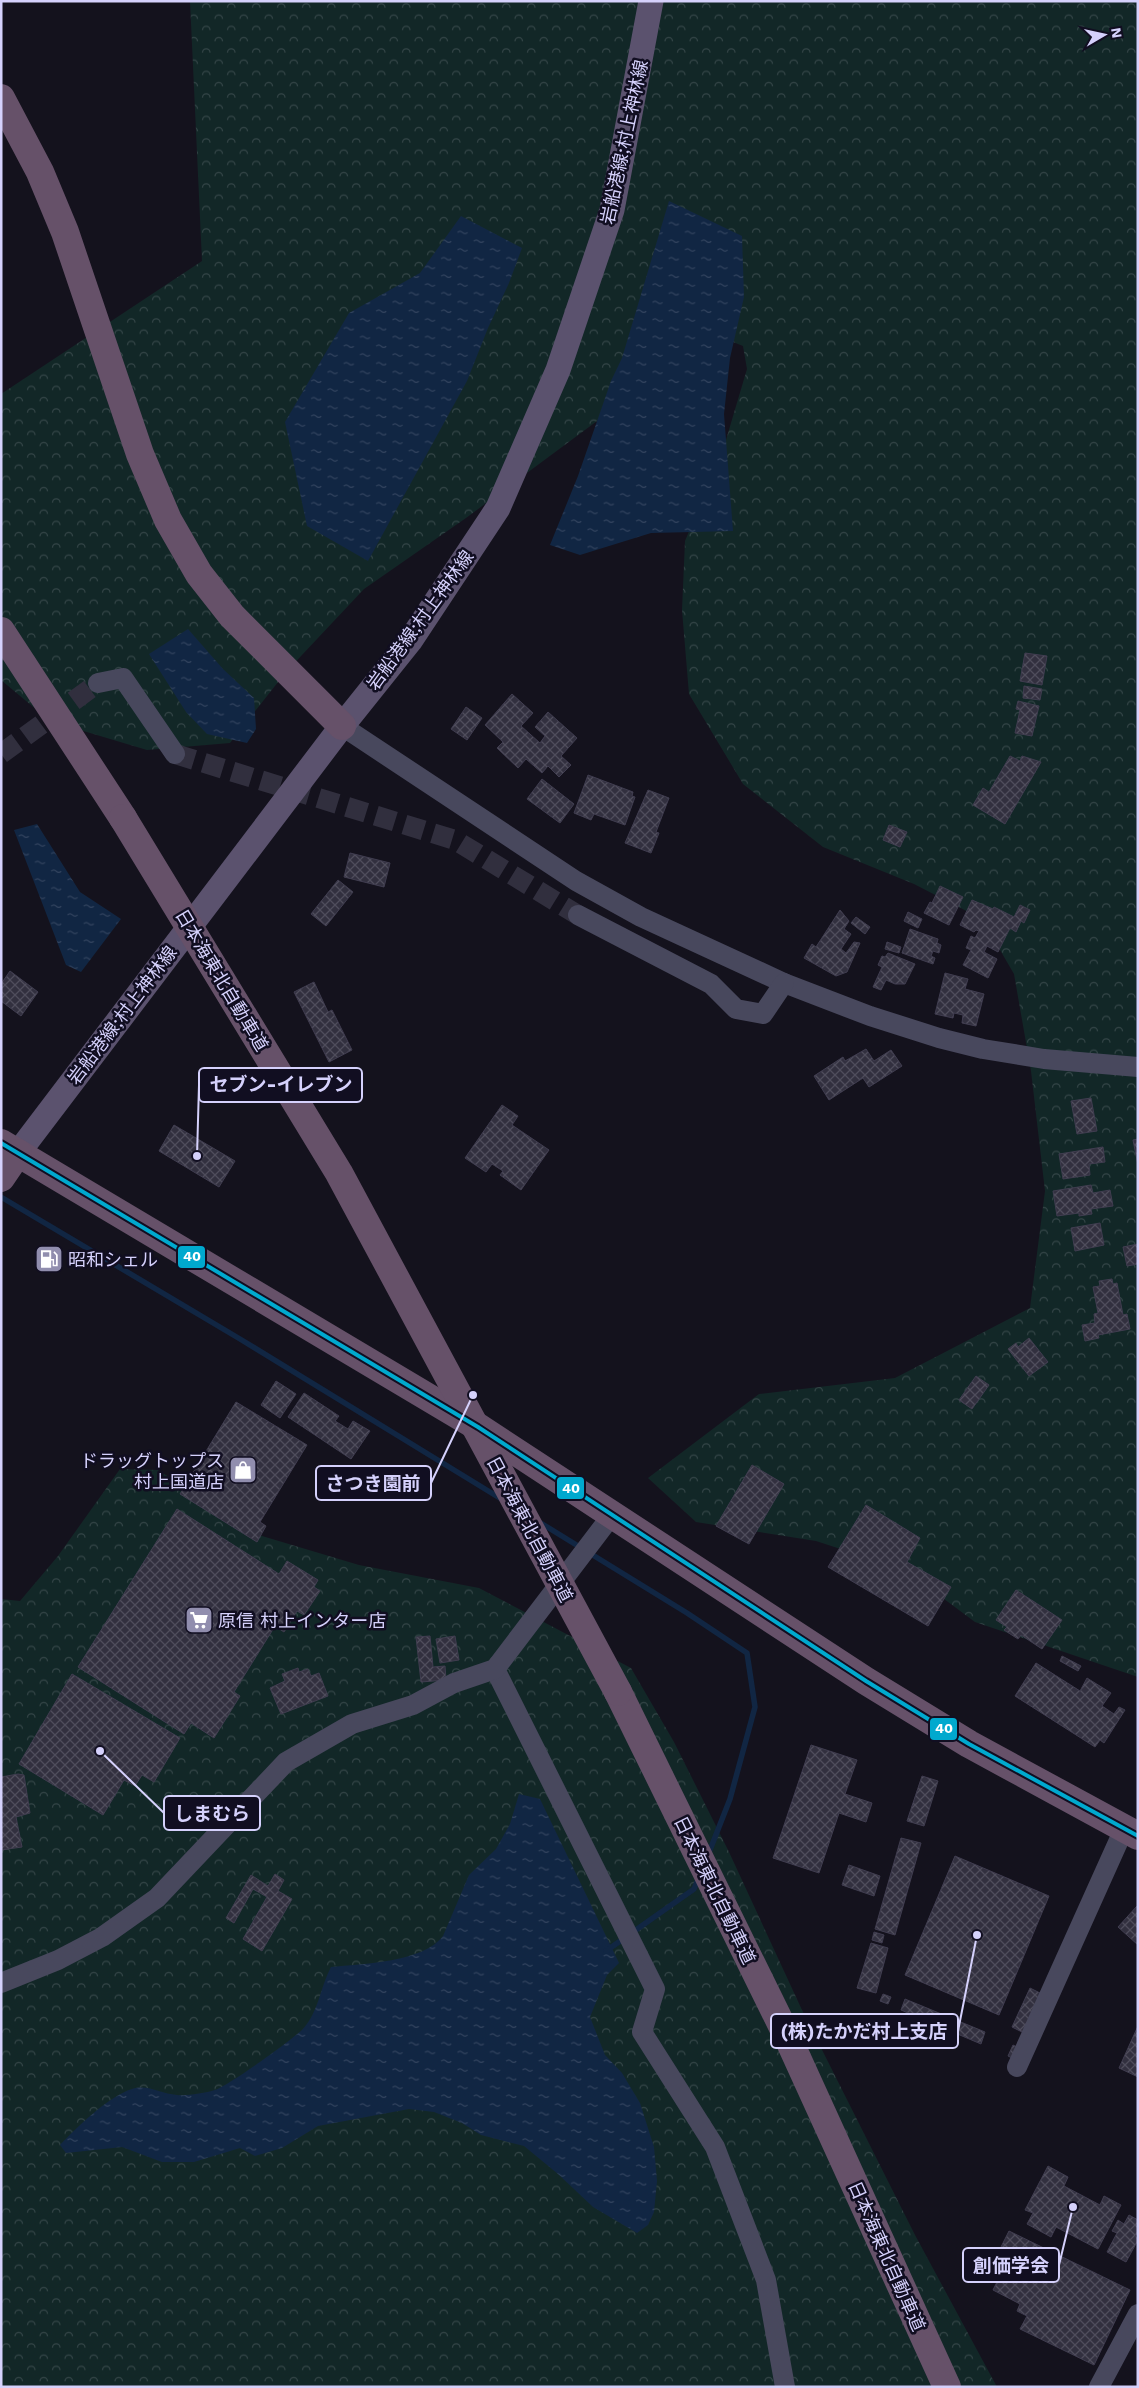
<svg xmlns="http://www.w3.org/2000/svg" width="1139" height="2388" font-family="'Work Sans','Noto Sans JP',sans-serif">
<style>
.forest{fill:url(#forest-crowns)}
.water{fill:url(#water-ripples)}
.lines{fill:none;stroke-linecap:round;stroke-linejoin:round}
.stream{stroke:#112643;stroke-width:5.5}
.building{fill:url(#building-cross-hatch);stroke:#403d50}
.minor-tunnel{stroke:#312f3e;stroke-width:20;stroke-dasharray:20 10;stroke-linecap:butt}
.minor{stroke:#48485d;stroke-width:20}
.major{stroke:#5b526e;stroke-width:25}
.highway{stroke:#665169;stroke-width:28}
.highway-bridge{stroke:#665169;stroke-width:28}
.bus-1-casing{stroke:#110e21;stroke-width:8}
.bus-1{stroke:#00a9ce;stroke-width:4}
.labels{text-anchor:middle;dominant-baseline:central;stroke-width:5;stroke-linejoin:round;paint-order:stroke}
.street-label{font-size:18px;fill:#d5d1fc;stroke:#110e21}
.poi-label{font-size:18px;fill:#d5d1fc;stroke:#110e21;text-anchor:start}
.leader{fill:none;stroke:#d5d1fc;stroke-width:2}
.callout-dot{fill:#d5d1fc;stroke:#110e21;stroke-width:2}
.callout{fill:#110e21;stroke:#d5d1fc;stroke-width:2}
.callout-label{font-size:19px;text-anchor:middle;font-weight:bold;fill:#d5d1fc}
.line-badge{stroke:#110e21;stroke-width:2}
.badge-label{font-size:14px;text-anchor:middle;font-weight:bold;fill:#fff}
</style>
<defs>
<pattern id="forest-crowns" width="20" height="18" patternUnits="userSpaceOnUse" patternTransform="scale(1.25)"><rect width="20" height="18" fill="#122727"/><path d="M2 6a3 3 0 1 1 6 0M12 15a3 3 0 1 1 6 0" fill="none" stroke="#344547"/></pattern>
<pattern id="water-ripples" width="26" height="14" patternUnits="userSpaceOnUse" patternTransform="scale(1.25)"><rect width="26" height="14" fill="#112643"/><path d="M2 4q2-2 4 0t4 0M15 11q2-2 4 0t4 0" fill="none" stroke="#33445f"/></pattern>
<pattern id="building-cross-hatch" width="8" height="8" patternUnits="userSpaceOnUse" patternTransform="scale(1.25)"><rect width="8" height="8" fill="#32303f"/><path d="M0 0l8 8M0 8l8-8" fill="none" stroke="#4f4d5c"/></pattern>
</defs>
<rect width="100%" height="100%" fill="#14121d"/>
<g class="forest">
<polygon points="190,1 1138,1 1138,1677 975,1622 905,1570 816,1541 696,1522 648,1478 759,1394 895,1378 1030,1308 1045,1191 1031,1071 1014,974 982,919 914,884 823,847 743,784 689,694 682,610 685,541 723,450 747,369 743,346 718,336 616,407 466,518 364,589 286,672 230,743 147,750 50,721 1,680 1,394 202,261"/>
<polygon points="120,1469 158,1470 262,1536 359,1565 479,1588 631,1668 674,1742 729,1852 802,2010 915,2235 997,2387 1,2387 1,1599 20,1601 58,1556"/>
</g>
<g class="water">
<polygon points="669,201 742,236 744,297 730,358 724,414 733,531 651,533 580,555 550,545 578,476 611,381 622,358"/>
<polygon points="461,216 522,248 509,283 488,328 467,381 368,561 307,526 285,422 349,313 420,273"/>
<polygon points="188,629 223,669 254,698 256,729 247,743 207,734 186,712 149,654"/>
<polygon points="37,824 80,892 121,919 81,972 66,965 14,830"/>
<path d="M 519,1794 L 540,1799 L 619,1963 L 607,1975 L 590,2017 L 605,2055 L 622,2073 L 640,2103 L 654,2147 L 657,2181 L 654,2212 L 648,2225 L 637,2233 L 593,2207 L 558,2174 L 524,2146 L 481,2135 L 462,2123 L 434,2112 L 409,2109 L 318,2126 L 282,2148 L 255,2156 L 240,2148 L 194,2162 L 162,2162 L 122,2147 L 66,2153 L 60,2145 C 77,2127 109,2096 132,2089 C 148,2084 161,2094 177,2095 C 187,2096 205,2093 215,2090 C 228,2086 292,2040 303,2029 C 319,2011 320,1988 331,1967 C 362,1964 424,1962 443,1936 L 469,1875 L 496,1849 L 510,1824 Z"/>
</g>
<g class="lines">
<g class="stream">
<polyline points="1,1197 240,1339 503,1500"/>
<polyline points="539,1522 687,1613 747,1653 755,1707 730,1799 708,1855"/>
<polyline points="606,1951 694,1889 699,1877"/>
</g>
</g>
<g class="building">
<polygon points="1025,653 1047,656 1042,685 1020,681"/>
<polygon points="1024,686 1042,689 1040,700 1023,698"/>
<polygon points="512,694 533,713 521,726 540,743 545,736 535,727 548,712 577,738 561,756 571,765 559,777 548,766 542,773 526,759 518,768 497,748 503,742 485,725"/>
<polygon points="1018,701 1039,706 1032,736 1015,733 1020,710 1016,709"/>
<polygon points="466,707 482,718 467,740 451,729"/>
<polygon points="1010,756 1020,761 1022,756 1041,762 1005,824 973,805 983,788 989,792"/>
<polygon points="588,775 633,792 632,796 635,797 625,825 594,814 591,820 574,813"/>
<polygon points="542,779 574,804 560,823 527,799"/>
<polygon points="648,790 669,798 656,832 659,833 651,853 625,843"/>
<polygon points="889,825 907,832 900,847 883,840"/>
<polygon points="350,853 390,863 384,887 344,877"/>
<polygon points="338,880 353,892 326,926 311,914"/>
<polygon points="940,886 963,897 949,925 924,913 930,902 932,903"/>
<polygon points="972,900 993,909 994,907 1014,917 1020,905 1030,910 1024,923 1021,921 1016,932 1010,928 998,952 987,946 984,952 997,959 988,978 963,965 971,950 966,948 971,936 975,938 979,931 976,930 974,932 960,925"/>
<polygon points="840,910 849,921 844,929 851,934 841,949 846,953 854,942 860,943 847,972 836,976 804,958 812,944 816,947"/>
<polygon points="908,912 922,919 918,928 904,921"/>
<polygon points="856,917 870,927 865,934 851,923"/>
<polygon points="910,929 938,939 937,943 941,945 939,953 933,951 931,956 935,958 933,964 902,953"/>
<polygon points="887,942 901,947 899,953 885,949"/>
<polygon points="888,953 915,964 905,984 895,984 886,980 881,990 873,987 882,967 878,965 882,956 885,957"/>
<polygon points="10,971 38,992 21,1016 1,1001 1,984"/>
<polygon points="945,973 968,979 965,989 984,994 976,1026 962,1023 963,1015 954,1013 953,1018 935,1014"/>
<polygon points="314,982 328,1012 332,1010 352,1050 329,1062 294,992"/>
<polygon points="866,1049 874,1061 891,1050 902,1066 869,1087 863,1078 829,1100 814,1076 843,1057 845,1061"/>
<polygon points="1091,1098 1097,1131 1077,1134 1071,1101"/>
<polygon points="502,1105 518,1116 512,1125 549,1150 521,1190 500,1175 503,1171 492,1164 486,1172 465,1158"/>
<polygon points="174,1125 235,1161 219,1187 159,1151"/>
<polygon points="1138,1139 1138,1165 1133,1140"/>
<polygon points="1103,1147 1105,1162 1089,1164 1090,1175 1063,1179 1059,1154"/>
<polygon points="1091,1185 1093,1193 1110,1190 1113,1206 1091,1209 1092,1214 1079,1216 1079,1213 1057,1216 1053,1191"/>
<polygon points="1100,1223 1104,1245 1075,1251 1071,1228"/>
<polygon points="1138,1244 1138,1264 1127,1266 1123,1247"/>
<polygon points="1112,1279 1113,1284 1117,1283 1123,1315 1127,1314 1130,1329 1098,1335 1099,1338 1085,1341 1082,1325 1095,1323 1094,1314 1098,1313 1093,1287 1100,1286 1099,1281"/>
<polygon points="1029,1338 1048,1362 1029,1376 1008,1349 1016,1343 1018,1347"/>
<polygon points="976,1376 989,1385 972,1409 959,1400"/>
<polygon points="276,1381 296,1394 280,1418 261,1405"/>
<polygon points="304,1393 339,1416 335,1421 348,1429 353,1421 370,1431 351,1459 288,1417"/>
<polygon points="236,1402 307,1445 260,1522 266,1526 257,1542 180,1494"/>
<polygon points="752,1465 784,1484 749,1544 716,1526"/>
<polygon points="866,1505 920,1538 907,1562 951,1587 928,1626 828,1567"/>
<polygon points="177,1509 279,1574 287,1561 318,1580 314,1587 320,1591 304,1615 297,1611 284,1632 275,1626 234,1692 240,1696 214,1738 191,1723 184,1734 78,1667"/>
<polygon points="1016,1590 1062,1620 1042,1649 1021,1635 1018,1639 1004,1630 1007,1627 996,1620"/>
<polygon points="430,1636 433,1667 445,1666 446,1680 421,1682 416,1637"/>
<polygon points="455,1636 459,1660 440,1663 436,1639"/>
<polygon points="1062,1656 1081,1666 1078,1671 1060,1661"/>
<polygon points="1036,1663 1080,1691 1087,1678 1111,1693 1102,1706 1114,1714 1119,1707 1125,1710 1104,1743 1100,1740 1095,1747 1015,1696"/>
<polygon points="298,1668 299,1672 308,1669 311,1676 319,1673 328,1696 281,1714 270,1688 285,1681 282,1674"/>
<polygon points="72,1674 180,1738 154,1782 142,1775 135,1786 124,1780 103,1815 19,1764"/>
<polygon points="811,1745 857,1760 845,1794 872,1803 866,1822 839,1813 819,1873 773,1858"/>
<polygon points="18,1774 24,1775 30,1813 16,1817 22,1847 1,1850 1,1777"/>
<polygon points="922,1776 938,1781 924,1826 907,1821"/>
<polygon points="901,1838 921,1843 895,1935 875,1929"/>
<polygon points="955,1856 1049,1896 999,2015 905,1975"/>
<polygon points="849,1865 880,1876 874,1896 842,1885"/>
<polygon points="275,1874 284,1880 278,1891 292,1899 262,1951 243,1939 267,1897 253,1889 234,1923 226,1918 251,1875 268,1886"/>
<polygon points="1137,1906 1138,1906 1138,1945 1118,1927"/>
<polygon points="874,1932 884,1935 882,1943 872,1940"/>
<polygon points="871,1943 888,1948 876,1993 857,1988"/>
<polygon points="1030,1988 1042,1994 1024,2033 1012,2027"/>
<polygon points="883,1994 891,1997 888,2004 880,2001"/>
<polygon points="905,1999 985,2032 981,2044 901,2010"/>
<polygon points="1138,2026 1138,2077 1119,2068"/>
<polygon points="1013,2045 1019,2048 1014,2059 1008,2056"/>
<polygon points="1048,2166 1068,2177 1064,2186 1100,2205 1104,2196 1121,2205 1098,2249 1056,2227 1051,2237 1027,2224 1033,2213 1025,2210"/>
<polygon points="1129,2215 1138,2220 1138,2232 1135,2236 1138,2240 1126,2262 1107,2252 1117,2233 1112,2231 1118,2220 1124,2224"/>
<polygon points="1009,2231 1130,2290 1094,2365 1020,2329 1027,2316 1017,2311 1020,2304 993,2290 1001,2274 990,2269"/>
</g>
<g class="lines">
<g class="minor-tunnel">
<polyline points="1,754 98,683"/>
<polyline points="175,754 455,840 578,915"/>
</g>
<g class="minor">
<polyline points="98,683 123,678 175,754"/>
<polyline points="342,726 576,881 641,917 784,983 870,1016 939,1038 983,1049 1044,1059 1138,1067"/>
<polyline points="578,915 711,984 736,1009 763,1014 784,983"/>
<polyline points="495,1669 655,1989 642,2032 715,2147 766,2280 785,2387"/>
<polyline points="1,1983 58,1960 102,1937 157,1898 286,1762 352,1724 413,1705 454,1683 495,1669 612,1515"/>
<polyline points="1017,2067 1124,1829"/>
<polyline points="1099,2387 1138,2314"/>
</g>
<polyline class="major" points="18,1153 342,726 410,641 498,508 558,370 612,210 651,1"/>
<g class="highway">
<polyline points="1,98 40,172 65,232 140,454 168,520 199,574 232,616 342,726"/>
<polyline points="1,631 123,818"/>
<polyline points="1,1143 478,1427 866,1681 969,1744 1138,1836"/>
<polyline points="1,1178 18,1153"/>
<polyline points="618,1692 788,2038 947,2387"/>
</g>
<polyline class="highway-bridge" points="123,818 339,1173 618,1692"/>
<defs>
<polyline id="bus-1" points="1,1143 478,1427 866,1681 969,1744 1138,1836"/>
</defs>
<use href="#bus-1" class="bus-1-casing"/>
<use href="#bus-1" class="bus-1"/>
</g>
<defs>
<symbol id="fuel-square" viewBox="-11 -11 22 22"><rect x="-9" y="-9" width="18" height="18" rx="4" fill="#918eae" stroke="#110e21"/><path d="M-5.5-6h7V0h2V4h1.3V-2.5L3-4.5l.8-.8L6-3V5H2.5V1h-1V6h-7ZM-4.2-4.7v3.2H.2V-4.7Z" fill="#fff"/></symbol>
<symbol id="shop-square" viewBox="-11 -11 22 22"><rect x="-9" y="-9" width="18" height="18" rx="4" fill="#918eae" stroke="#110e21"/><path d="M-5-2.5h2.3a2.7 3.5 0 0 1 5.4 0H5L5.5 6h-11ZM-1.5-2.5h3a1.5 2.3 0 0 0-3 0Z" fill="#fff"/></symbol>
<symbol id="supermarket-square" viewBox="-11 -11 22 22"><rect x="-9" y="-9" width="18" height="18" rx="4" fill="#918eae" stroke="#110e21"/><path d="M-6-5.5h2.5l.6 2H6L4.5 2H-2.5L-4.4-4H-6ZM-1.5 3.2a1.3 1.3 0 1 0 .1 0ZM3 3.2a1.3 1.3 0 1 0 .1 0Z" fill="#fff"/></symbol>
</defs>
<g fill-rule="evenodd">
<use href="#fuel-square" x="33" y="1243" width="32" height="32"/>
<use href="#shop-square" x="227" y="1454" width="32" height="32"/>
<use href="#supermarket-square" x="183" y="1604" width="32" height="32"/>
</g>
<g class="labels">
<g class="street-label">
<text transform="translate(624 142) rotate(-78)">岩船港線;村上神林線</text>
<text transform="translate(420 620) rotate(-54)">岩船港線;村上神林線</text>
<text transform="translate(222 980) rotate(59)">日本海東北自動車道</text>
<text transform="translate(122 1015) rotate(-53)">岩船港線;村上神林線</text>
<text transform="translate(530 1529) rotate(62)">日本海東北自動車道</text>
<text transform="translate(715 1890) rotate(64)">日本海東北自動車道</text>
<text transform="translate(887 2256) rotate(66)">日本海東北自動車道</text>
</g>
<g class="poi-label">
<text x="68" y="1259">昭和シェル</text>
<text x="224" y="1460" text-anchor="end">ドラッグトップス<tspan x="224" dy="21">村上国道店</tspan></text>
<text x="218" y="1620">原信 村上インター店</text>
</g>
</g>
<path class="leader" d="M197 1156L199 1085M473 1395L431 1483M100 1751L164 1813M977 1935L958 2031M1073 2207L1059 2265"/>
<g class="callout-dot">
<circle cx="197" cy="1156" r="5"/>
<circle cx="473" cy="1395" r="5"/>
<circle cx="100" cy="1751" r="5"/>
<circle cx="977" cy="1935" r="5"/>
<circle cx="1073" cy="2207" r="5"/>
</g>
<g class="callout">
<rect x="199" y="1068" width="163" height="34" rx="5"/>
<rect x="316" y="1466" width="115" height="34" rx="5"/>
<rect x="164" y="1796" width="96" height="34" rx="5"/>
<rect x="771" y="2014" width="187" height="34" rx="5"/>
<rect x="963" y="2248" width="96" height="34" rx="5"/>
</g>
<g class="callout-label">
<text x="281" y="1091">セブン-イレブン</text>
<text x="373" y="1490">さつき園前</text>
<text x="212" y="1820">しまむら</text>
<text x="864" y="2038">(株)たかだ村上支店</text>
<text x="1011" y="2272">創価学会</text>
</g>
<g class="line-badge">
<rect x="177" y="1245" width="29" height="24" rx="5" fill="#00a9ce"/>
<rect x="556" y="1476" width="29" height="24" rx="5" fill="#00a9ce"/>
<rect x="929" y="1717" width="29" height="24" rx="5" fill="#00a9ce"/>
</g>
<g class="badge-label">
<text x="192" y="1261">40</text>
<text x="571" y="1493">40</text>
<text x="944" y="1733">40</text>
</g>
<rect width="1139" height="2388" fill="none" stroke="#d5d1fc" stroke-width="5"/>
<g transform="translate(1104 35) rotate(81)" stroke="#110e21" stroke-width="4" paint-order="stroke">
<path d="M0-4L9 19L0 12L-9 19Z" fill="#d5d1fc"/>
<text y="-8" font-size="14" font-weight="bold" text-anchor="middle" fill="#d5d1fc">N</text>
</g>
</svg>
